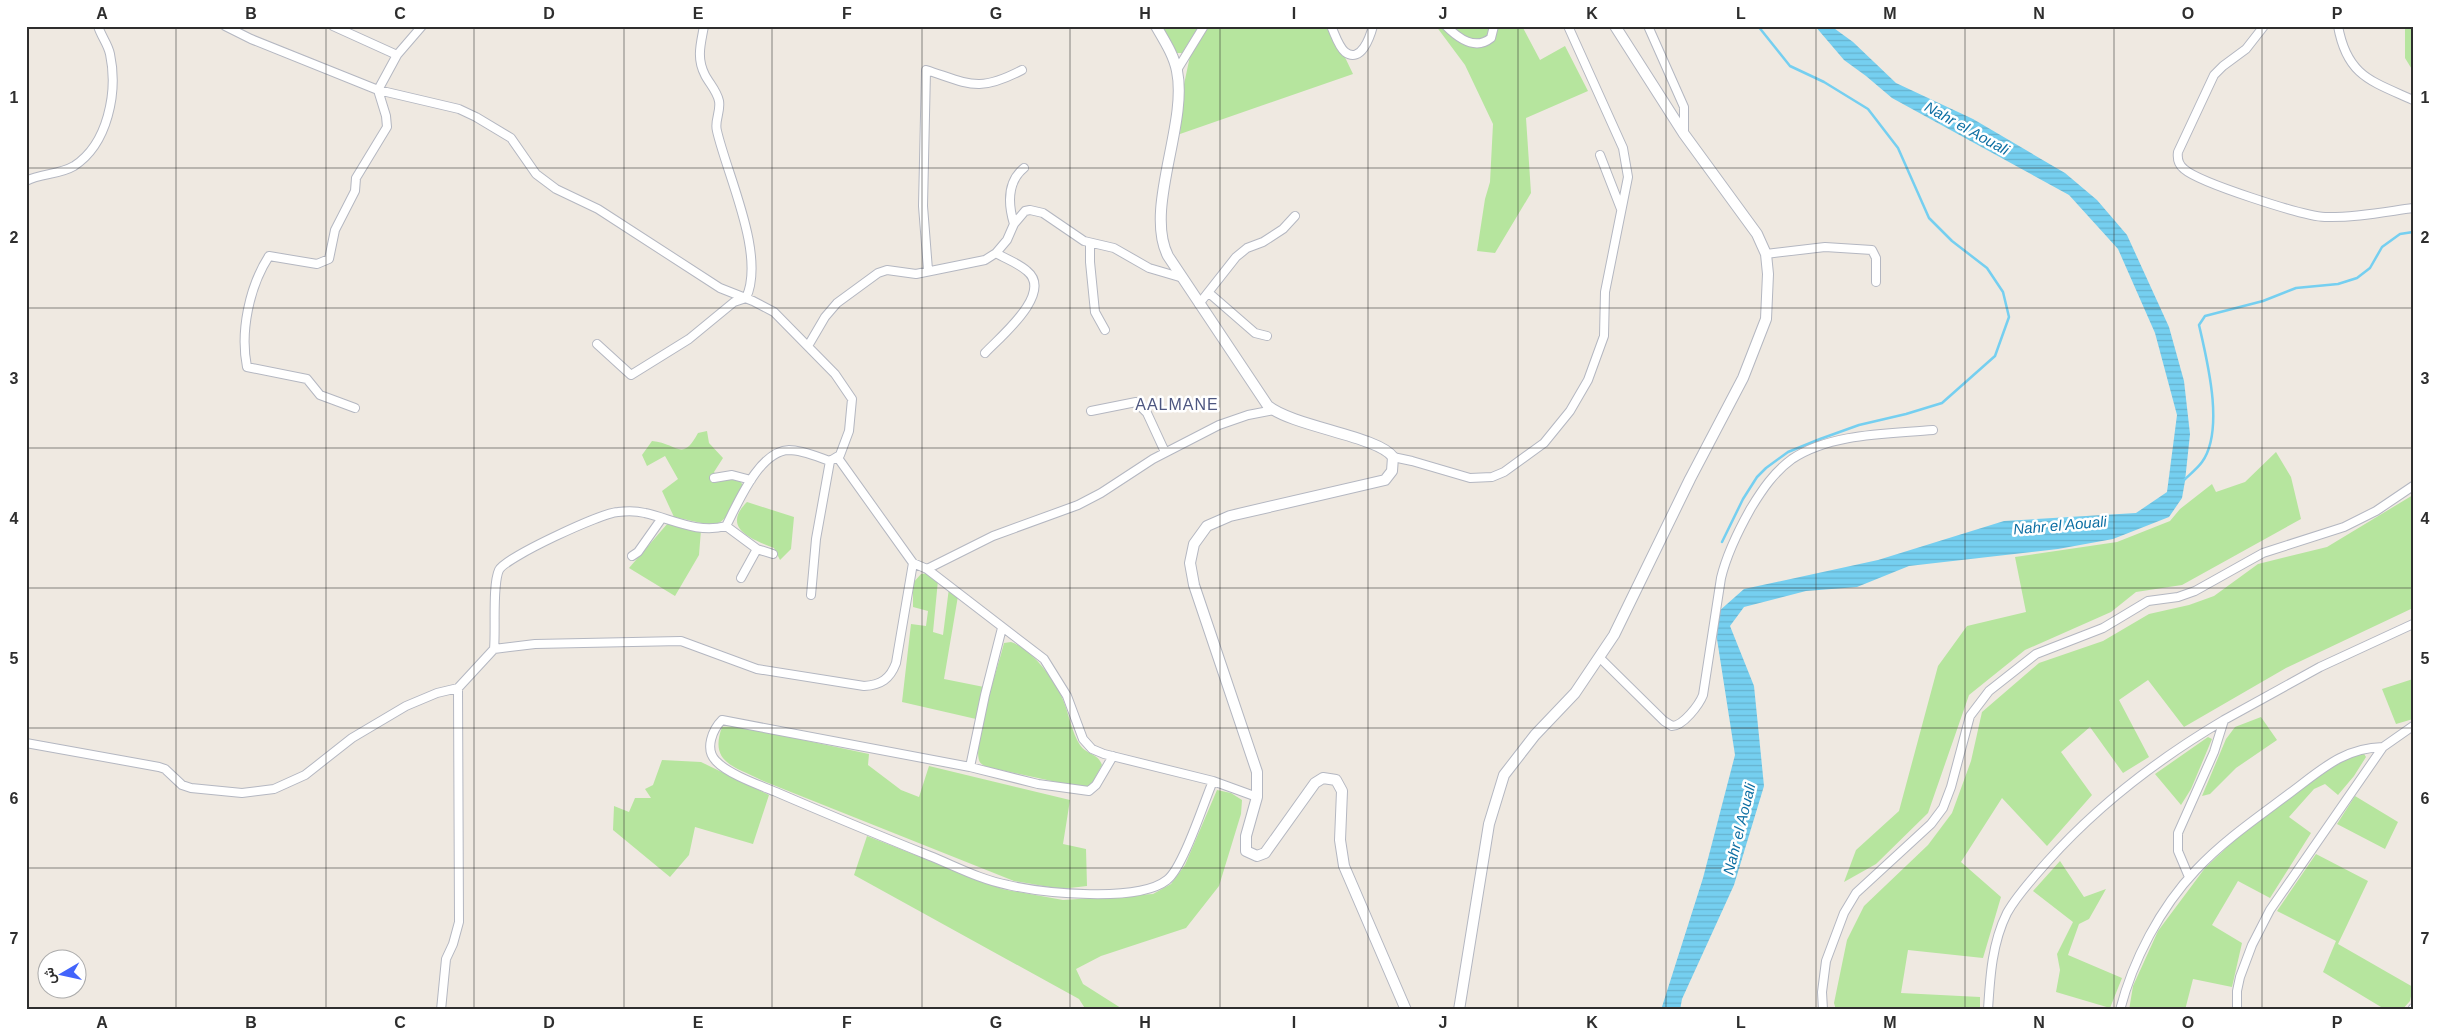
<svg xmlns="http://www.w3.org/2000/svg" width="2439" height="1036" viewBox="0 0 2439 1036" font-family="Helvetica,Vazirmatn,sans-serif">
	<defs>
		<pattern id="water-rules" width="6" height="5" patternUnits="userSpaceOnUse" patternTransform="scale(1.25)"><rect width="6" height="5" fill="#75cff0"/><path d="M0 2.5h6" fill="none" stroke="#66b2ce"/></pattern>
	</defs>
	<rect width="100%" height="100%" fill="#efe9e1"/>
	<path fill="#b6e59e" d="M1162 26H1199L1182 53H1177Z
		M1209 26H1330L1353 74 1180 134 1183 89 1190 56Z
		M1436 26H1522L1540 60 1565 46 1588 91 1526 118 1531 193 1495 253 1477 251 1485 199 1490 182 1493 124 1465 65Z
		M2405 26H2413V71L2405 58Z
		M707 431 709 443 723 458 714 472 719 479 728 477 740 480 743 486C719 532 725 528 674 517L662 491 678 479 665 456 647 466 642 455 652 441C677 443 682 463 698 433Z
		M2276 452 2291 477 2301 519 2182 585 2136 592 2111 612 2025 650 1969 695 1928 813 1876 864 1844 882 1856 850 1899 811 1938 666 1967 626 2026 612 2015 557 2117 542 2170 521 2180 509 2212 484 2216 492 2245 482Z
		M2413 495V608L2286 668 2184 727 2148 680 2119 700 2149 757 2123 773 2090 727 2061 752 2092 795 2047 846 2002 798 1961 862 2001 897 1983 958 1908 950 1901 993 1980 997V1010H1836L1834 1003 1847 940 1864 906 1928 845 1952 813 1971 761 1982 712 2039 663 2103 641 2149 614 2189 605 2214 596 2258 564 2327 547Z
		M747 502 794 517 791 549 780 560 774 548C751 539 721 528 747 502Z
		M668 523 701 530 699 555 675 596 629 568Z
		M930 573 938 580 933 632 943 635 949 588 958 596 944 679 984 687 976 719 902 702 911 624 926 626 928 611 913 607V583L921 574Z
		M1011 642C1032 649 1056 681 1064 702 1069 715 1072 733 1080 745 1087 755 1098 753 1102 765L1090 787 1084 788 987 767C983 765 980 764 979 760 973 739 998 668 1004 643Z
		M2413 679V719L2396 724 2382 689Z
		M2261 717 2277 740 2236 768 2210 794 2202 796 2226 739 2235 727Z
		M738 726 869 754 868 765 901 790 919 797 929 766 1070 800 1063 844 1086 849 1087 886 1061 889 1014 881 761 780C734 766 709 763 722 727Z
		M2208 737 2212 739 2191 789 2181 805 2155 774Z
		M2363 752 2366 757 2354 776 2338 795 2325 784 2314 789 2289 817 2311 833 2270 898 2238 881 2212 925 2242 943 2232 987 2193 979 2185 1010H2129L2133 986 2158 931 2205 868 2237 838 2307 784 2346 757Z
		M662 760 701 762 769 795 753 844 695 827 689 855 670 877 613 830 614 806 629 812 635 798H651L645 789 653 785Z
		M1217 790 1231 793 1242 800 1241 814 1219 886 1186 928 1101 956 1076 969 1083 984 1124 1010H1086L1079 999 854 875 867 836 1002 889 1063 900 1153 894 1171 884 1185 865Z
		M2355 796 2398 822 2385 849 2337 824Z
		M2316 854 2368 881 2338 944 2413 987 2410 1001 2402 1010H2386L2323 972 2336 941 2277 911Z
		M2060 861 2084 897 2106 889 2089 919 2079 924 2068 955 2122 978 2110 1008 2056 992 2060 970 2057 954 2073 922 2033 891Z"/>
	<path fill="url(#water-rules)" d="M1815 26H1831L1853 42 1896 83 1973 119 2065 173 2097 200 2127 235 2169 327 2184 381 2190 434 2185 481 2182 498 2169 517 2113 539 2058 549 1909 566 1857 587 1806 591 1744 607 1730 626 1754 686 1764 786 1734 885 1682 999 1680 1010H1661L1703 878 1735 755 1717 639 1718 612 1744 589 1878 560 2004 521 2136 513 2167 492 2177 415 2155 333 2118 249 2069 195 1892 98 1866 76 1844 60Z"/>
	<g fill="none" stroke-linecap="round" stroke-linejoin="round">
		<path stroke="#75cff0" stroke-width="2.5" d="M2183 481C2189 475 2197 469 2202 462 2225 430 2207 360 2199 325L2205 316 2263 301 2296 288 2338 284 2357 278 2370 268 2382 247 2400 234 2413 232
			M1722 542 1743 499 1757 477 1766 468 1788 452 1820 439 1859 425 1906 414 1942 403 1995 356 2009 317 2003 292 1987 268 1952 241 1929 218 1898 148 1868 109 1824 82 1790 66 1758 26"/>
		<defs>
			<path id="street" d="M333 26 397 55
				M1331 26C1335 34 1338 46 1345 52 1361 64 1370 37 1373 26
				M1446 26C1458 38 1475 51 1491 38L1494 26
				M1648 26 1684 107V134
				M2264 26 2246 49 2223 66 2214 75 2178 152C2177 159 2179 165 2184 169 2200 183 2303 216 2325 217 2354 218 2384 212 2413 208
				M2338 26C2347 76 2371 81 2413 100
				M1177 70 1204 26
				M1600 155 1621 209
				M26 181C41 173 59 175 74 166 108 144 118 92 110 54 108 44 101 36 98 26
				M1014 224C1008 204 1007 182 1024 168
				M1090 244V262L1095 312 1105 330
				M1766 254 1825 247 1872 250 1876 258V282
				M928 270 923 206 926 70C970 84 978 93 1022 70
				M1209 293 1255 333 1267 336
				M1199 304 1236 257 1247 248 1263 242 1283 229 1295 216
				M597 344 631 375 689 339 734 302 746 298C766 255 727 175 717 131 714 121 721 112 719 101 717 91 709 83 705 75 696 58 701 43 704 26
				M808 346 825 317 837 303 878 273 887 270 916 274 985 260 996 253 1007 240 1014 224 1025 211 1030 210 1043 213 1084 241 1114 248 1149 268 1183 278
				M985 353C1000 337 1054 293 1027 271 1018 263 1006 259 996 253
				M355 408 320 395 307 379 247 367C240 332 249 287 269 256L317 264 329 259 335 230 355 191 356 178 387 127 386 116 378 90 397 55 422 26
				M1091 411 1136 402 1147 413 1165 452
				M1393 457 1412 461 1470 478 1492 477 1504 472 1544 443 1570 411 1588 380 1604 336 1605 292 1628 177 1623 148 1568 26
				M838 458 913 563 927 569 1044 659 1067 696 1083 739 1092 749 1104 754 1213 781 1257 797
				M714 478 732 475 751 480
				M726 526 757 549 773 554
				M632 556 638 552 662 518
				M927 569 993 536 1078 505 1101 493 1153 459 1219 425 1248 415 1274 410
				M741 578 757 549
				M811 595 816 539 830 461
				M1002 628 985 695 970 767 1038 784 1089 791 1096 785 1113 756
				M494 649 535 644 681 641 757 669 864 686C881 685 890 679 896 663L913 563
				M1600 658 1664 721 1672 726C1683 726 1699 705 1703 695L1721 578C1727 553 1738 531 1751 508 1762 490 1774 472 1792 459 1831 433 1888 434 1933 430
				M2224 720 2320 667 2413 624
				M26 743 159 767 165 769 182 785 191 788 242 793 274 789 305 775 352 738 406 706 437 693 458 688 494 649C496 630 492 585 499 570 506 557 601 513 618 512 626 511 637 511 645 513 672 519 698 534 726 526 738 503 759 451 789 450 802 450 818 457 830 461L840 455 849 431 852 399 835 374 774 312 753 301 720 288 598 209 556 189 536 174 511 138 476 117 459 109 378 90 251 39 225 26
				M970 767 722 720C713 729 704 749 716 761 728 774 759 785 776 792 827 814 878 835 930 856 955 866 981 880 1008 885 1043 893 1138 903 1167 880 1183 868 1204 802 1213 781
				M441 1010 446 959 453 944 459 922 458 688
				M1823 1010 1822 992 1826 961 1844 913 1856 893 1931 824 1943 808 1951 787 1970 716 1989 691 2036 654 2103 628 2148 601 2178 597 2195 591 2263 553 2344 527 2376 511 2413 486
				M1988 1010C1990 977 1992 943 2007 913 2017 895 2033 878 2047 862 2098 805 2158 759 2224 720L2214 752 2178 833V851L2189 877
				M2120 1010C2133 960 2160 908 2196 870 2223 841 2258 817 2290 793 2321 770 2343 748 2383 747
				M2237 1010V991L2240 977 2252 945 2270 910 2383 747 2413 726
				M2412 1010 2413 1008"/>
			<path id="secondary" d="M1156 26C1164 40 1174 55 1177 71 1188 124 1144 209 1168 256L1268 406C1294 427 1378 436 1393 457L1392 471 1385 480 1230 516 1207 526 1194 544 1190 563 1194 585 1257 772V797L1246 836V851L1257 856 1265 853 1315 783 1323 778 1336 780 1342 791 1340 840 1344 866 1406 1010
				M1459 1010 1489 824 1504 775 1535 735 1575 693 1614 635 1690 479 1743 378 1766 319 1768 274 1766 254 1757 234 1684 134 1615 26"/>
		</defs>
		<use href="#street" stroke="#b4b7c1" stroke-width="10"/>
		<use href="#secondary" stroke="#b4b7c1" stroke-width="12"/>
		<use href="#street" stroke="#fff" stroke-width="8"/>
		<use href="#secondary" stroke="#fff" stroke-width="10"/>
	</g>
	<path fill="none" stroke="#2e2e2e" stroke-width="1" stroke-opacity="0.55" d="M176 26V1010M326 26V1010M474 26V1010M624 26V1010M772 26V1010M922 26V1010M1070 26V1010M1220 26V1010M1368 26V1010M1518 26V1010M1666 26V1010M1816 26V1010M1965 26V1010M2114 26V1010M2262 26V1010M26 168H2413M26 308H2413M26 448H2413M26 588H2413M26 728H2413M26 868H2413"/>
	<g text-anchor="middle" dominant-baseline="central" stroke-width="5" stroke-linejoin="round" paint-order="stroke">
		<g font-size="15" font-style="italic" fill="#0d6fa3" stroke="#fff">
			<text transform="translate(1967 128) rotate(29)">Nahr el Aouali</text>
			<text transform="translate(2060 525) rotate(-5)">Nahr el Aouali</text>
			<text transform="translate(1739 829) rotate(-76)">Nahr el Aouali</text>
		</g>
		<g font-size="16" letter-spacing="1" fill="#4d5680" stroke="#fff">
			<text x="1177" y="404">AALMANE</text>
		</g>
	</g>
	<rect width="2439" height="1036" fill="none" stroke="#ffffff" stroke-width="55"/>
	<g transform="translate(62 974) rotate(261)"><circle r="24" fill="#ffffff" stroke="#ababab"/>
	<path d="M0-4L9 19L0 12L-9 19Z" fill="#4264fb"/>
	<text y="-8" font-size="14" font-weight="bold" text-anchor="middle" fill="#2e2e2e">ش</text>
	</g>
	<rect x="28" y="28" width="2384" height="980" fill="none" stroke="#2e2e2e" stroke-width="2"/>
	<g font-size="16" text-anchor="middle" font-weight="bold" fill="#2e2e2e">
		<text x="102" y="19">A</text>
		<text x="251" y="19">B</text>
		<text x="400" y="19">C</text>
		<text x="549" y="19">D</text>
		<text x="698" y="19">E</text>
		<text x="847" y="19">F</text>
		<text x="996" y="19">G</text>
		<text x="1145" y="19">H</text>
		<text x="1294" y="19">I</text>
		<text x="1443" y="19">J</text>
		<text x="1592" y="19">K</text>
		<text x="1741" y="19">L</text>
		<text x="1890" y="19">M</text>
		<text x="2039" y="19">N</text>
		<text x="2188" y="19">O</text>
		<text x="2337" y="19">P</text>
		<text x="14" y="103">1</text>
		<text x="2425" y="103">1</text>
		<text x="14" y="243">2</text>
		<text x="2425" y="243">2</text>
		<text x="14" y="384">3</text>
		<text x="2425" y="384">3</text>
		<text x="14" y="524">4</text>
		<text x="2425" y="524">4</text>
		<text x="14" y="664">5</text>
		<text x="2425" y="664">5</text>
		<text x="14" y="804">6</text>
		<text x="2425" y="804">6</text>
		<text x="14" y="944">7</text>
		<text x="2425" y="944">7</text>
		<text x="102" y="1028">A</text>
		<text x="251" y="1028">B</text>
		<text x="400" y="1028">C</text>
		<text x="549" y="1028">D</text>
		<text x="698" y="1028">E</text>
		<text x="847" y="1028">F</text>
		<text x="996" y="1028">G</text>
		<text x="1145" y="1028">H</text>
		<text x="1294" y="1028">I</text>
		<text x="1443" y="1028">J</text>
		<text x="1592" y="1028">K</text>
		<text x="1741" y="1028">L</text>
		<text x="1890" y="1028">M</text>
		<text x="2039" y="1028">N</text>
		<text x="2188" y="1028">O</text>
		<text x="2337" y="1028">P</text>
	</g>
</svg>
